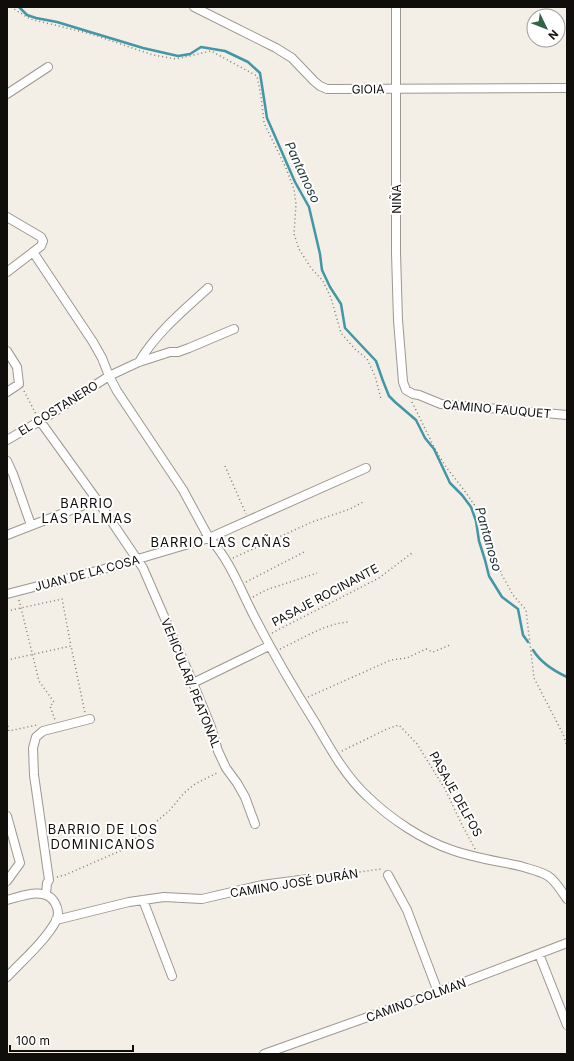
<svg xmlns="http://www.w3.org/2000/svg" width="574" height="1061" viewBox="0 0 574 1061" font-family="Inter,sans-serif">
	<rect width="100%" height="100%" fill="#f3eee6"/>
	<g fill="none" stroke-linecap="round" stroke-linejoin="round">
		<path stroke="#4296a7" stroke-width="2.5" d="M19 7 27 15 36 18 57 22 143 48 178 56 190 54 201 47 225 51 248 62 260 73 267 118 295 182 309 207 320 254 322 270 330 287 341 304 345 328 376 361 383 381 389 396 395 402 416 420 425 438 434 449 450 483 462 495 471 507 476 521 479 541 485 560 489 576 502 597 518 609 523 635 528 642
			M533 650C541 663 554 671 567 677"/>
		<defs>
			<path id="minor" d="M194 7 276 48 292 58 314 81 320 86 327 89 567 88
				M396 7V253L398 320 403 382 406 390 413 394 419 395 441 404 567 415
				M7 94 48 67
				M7 217 41 237 43 241 41 246 7 272
				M33 252 93 342 102 358 109 376 117 391 183 490 209 538C229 558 241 591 254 616 273 653 294 689 316 724 331 750 346 777 368 797 391 819 422 840 452 850 474 858 497 861 520 866 529 869 540 871 548 876 556 881 562 892 567 899
				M7 351 17 367 19 384 7 392
				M139 362C156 333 183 311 208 288
				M40 421 97 500 143 568 193 683 211 727 218 751 226 768 237 783 245 797 255 824
				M7 440 40 421 109 376 139 362 170 352H178L189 348 234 329
				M7 461 13 474 31 525
				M7 535 97 500
				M7 594 104 569 209 538 366 468
				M193 683 269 646
				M7 816 20 863 7 881
				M388 875 407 910 438 992
				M46 894 47 883 49 880 34 775 33 748 36 737 43 731 90 719
				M7 900C22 896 46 886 55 903 58 908 59 915 56 921 45 941 23 960 7 977
				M143 900 172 976
				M56 920 129 902 164 897 202 899 262 885 308 879
				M539 954 567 1025
				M264 1054 438 992 567 943"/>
		</defs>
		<use href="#minor" stroke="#9c9891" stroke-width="10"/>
		<path stroke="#807d77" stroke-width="1.5" stroke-dasharray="1 3" stroke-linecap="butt" d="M11 7 30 19 91 34 153 55 176 59 211 51 257 76 261 96 264 123 286 168 294 189 296 204 294 234 299 249 311 268 323 281 331 298 341 333 355 349 367 359 375 376 381 399
			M24 391 36 414
			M412 402 435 449 446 467 464 490 482 516 502 575 513 595 526 610 534 678 563 734 567 746
			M225 466 246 514
			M233 558 312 522 350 509 365 501
			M246 582 306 551
			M253 597 266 590 317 573
			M19 600 39 681 54 702 50 706 55 720
			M7 611 62 599 71 646
			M272 633 379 578 412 553
			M280 649C302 639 324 624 348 622
			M7 660 71 646 85 713
			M308 697 391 660 407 658 426 649 433 652 450 645
			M7 722 9 731 37 725
			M342 751 387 729 399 725 417 744 445 789 462 825 475 849
			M57 877 65 875 120 851 133 841 169 811 184 793 195 784 219 772
			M316 878 381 869 383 870"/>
		<use href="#minor" stroke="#fff" stroke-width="8"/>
	</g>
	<g text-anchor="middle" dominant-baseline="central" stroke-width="4" stroke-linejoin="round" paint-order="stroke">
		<g font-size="12" fill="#0f0e0b" stroke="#fff">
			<text transform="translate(368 89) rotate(-1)">GIOIA</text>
			<text transform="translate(396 199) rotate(-90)">NIÑA</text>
			<text transform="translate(58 408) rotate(-32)">EL COSTANERO</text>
			<text transform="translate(497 409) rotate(5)">CAMINO FAUQUET</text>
			<text transform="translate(87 573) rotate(-15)">JUAN DE LA COSA</text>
			<text transform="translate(325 595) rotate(-28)">PASAJE ROCINANTE</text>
			<text transform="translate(191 683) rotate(68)">VEHICULAR/ PEATONAL</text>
			<text transform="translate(456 794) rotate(61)">PASAJE DELFOS</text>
			<text transform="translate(294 883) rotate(-9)">CAMINO JOSÉ DURÁN</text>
			<text transform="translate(416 1000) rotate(-20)">CAMINO COLMAN</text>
		</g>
		<g font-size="13" font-style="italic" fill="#1b3135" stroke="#fff">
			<text transform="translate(303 172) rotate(65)">Pantanoso</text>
			<text transform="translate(489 539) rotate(74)">Pantanoso</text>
		</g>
		<g font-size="13" letter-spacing="1" fill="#0f0e0b" stroke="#fff">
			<text x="87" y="503">BARRIO<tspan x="87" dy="15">LAS PALMAS</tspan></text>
			<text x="221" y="542">BARRIO LAS CAÑAS</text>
			<text x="103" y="829">BARRIO DE LOS<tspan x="103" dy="15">DOMINICANOS</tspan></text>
		</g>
	</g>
	<rect width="574" height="1061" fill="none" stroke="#0f0e0b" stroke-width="16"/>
	<g transform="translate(546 28) rotate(133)"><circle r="19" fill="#ffffff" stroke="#9f9f9d"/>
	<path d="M0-3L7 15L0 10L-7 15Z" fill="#31654a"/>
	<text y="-6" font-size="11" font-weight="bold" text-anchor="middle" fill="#0f0e0b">N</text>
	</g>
	<path d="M10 1045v6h123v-6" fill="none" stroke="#0f0e0b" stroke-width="2"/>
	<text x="16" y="1045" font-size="12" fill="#0f0e0b" stroke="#ffffff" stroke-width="3" paint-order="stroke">100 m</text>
</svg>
